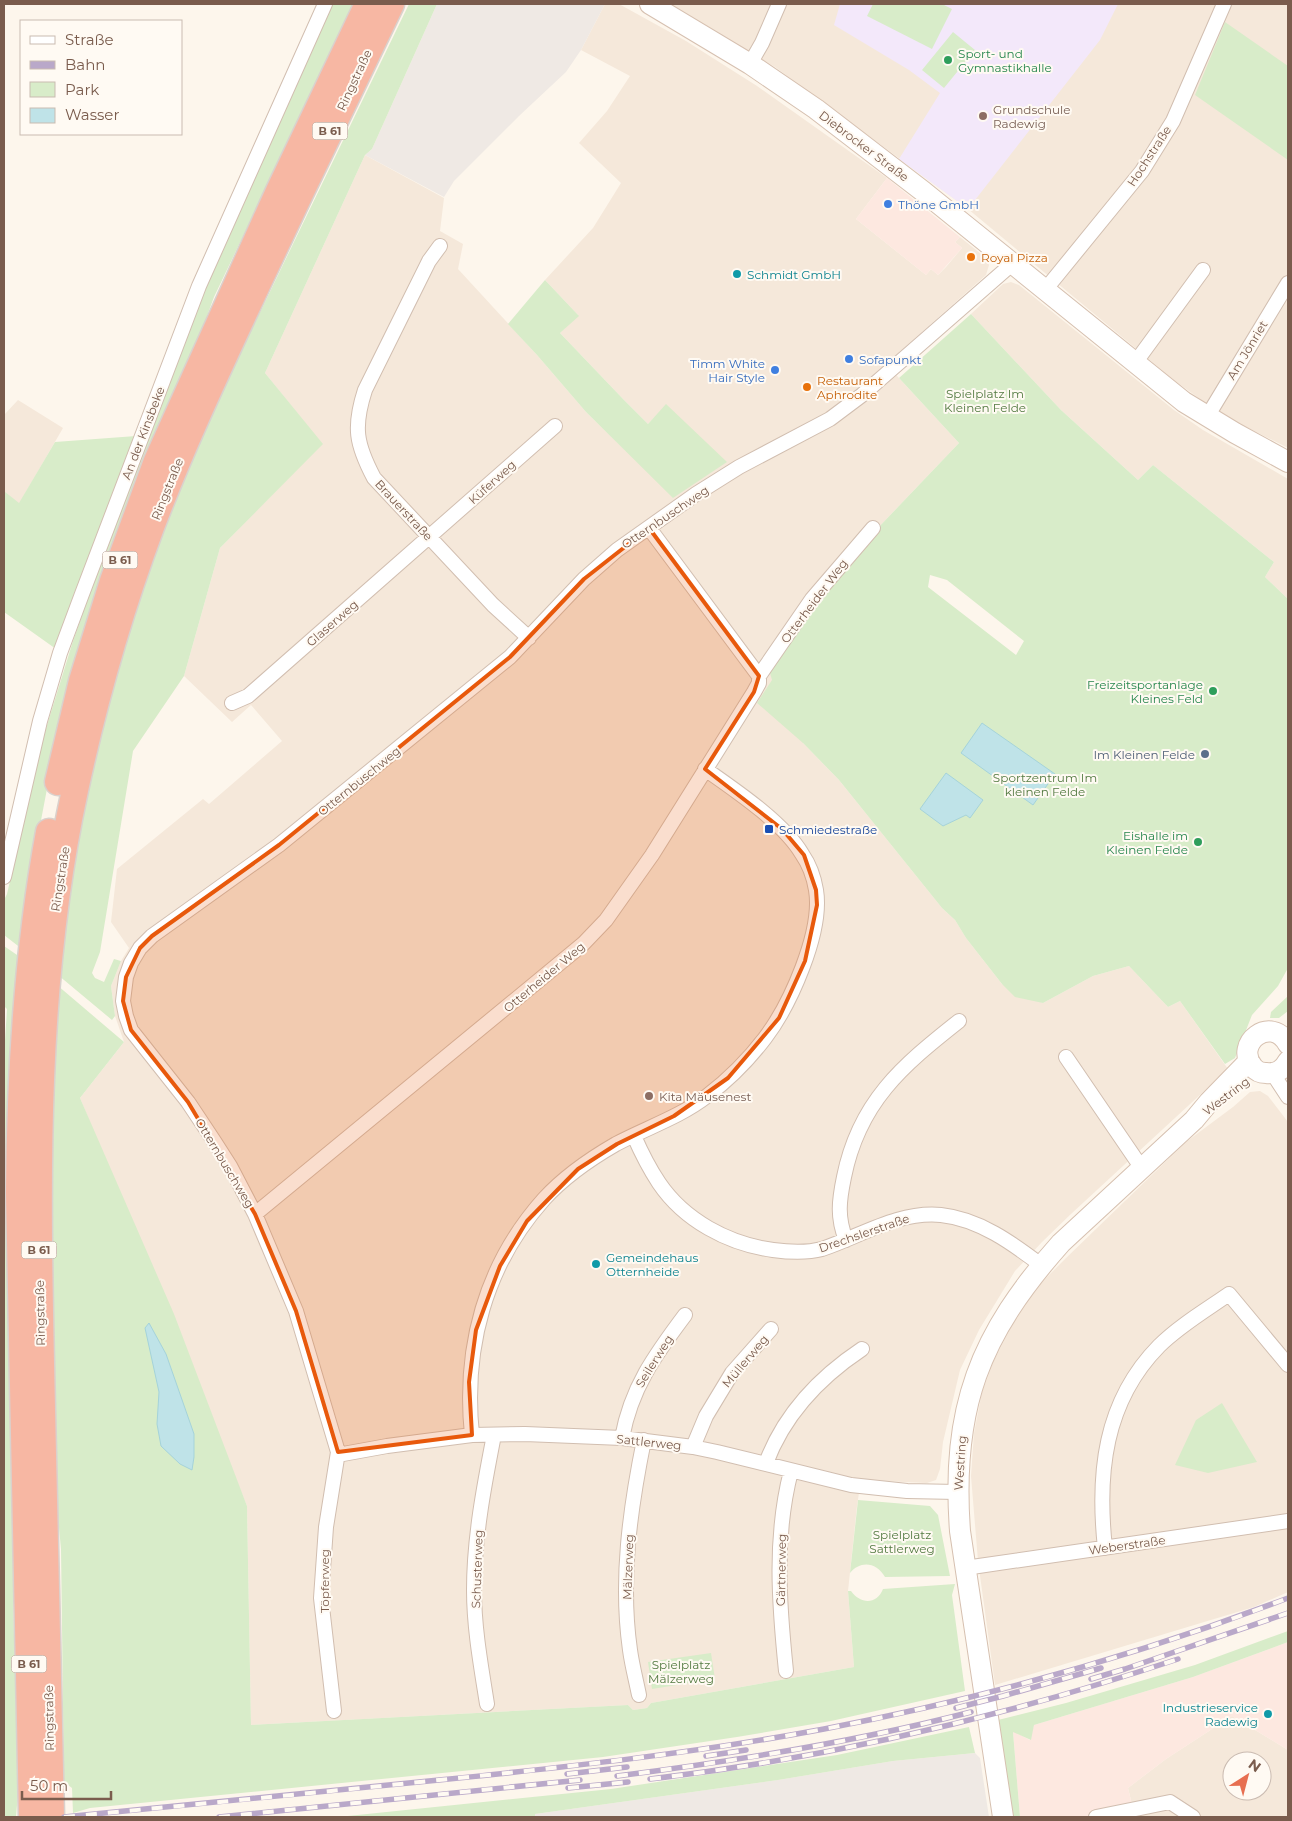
<svg xmlns="http://www.w3.org/2000/svg" width="1292" height="1821" viewBox="0 0 1292 1821" font-family="Montserrat,sans-serif">
	<rect width="100%" height="100%" fill="#fdf6ec"/>
	<path fill="#f5e8da" fill-rule="evenodd" d="M605 4H619L686 41 757 86 887 178 856 219 926 275 931 269 938 275 946 267 962 248 955 242 960 237 986 258 989 265 986 275 886 364 959 443 876 530 803 743 839 780 942 908 955 920 966 938 1002 984 1043 1003 1093 976 1129 966 1168 1007 1180 1001 1228 1069 1071 1214 1042 1242 1015 1271 979 1330 960 1370 943 1442 940 1469 936 1480 927 1483 861 1480 857 1506 848 1591 854 1667 651 1703 647 1708 633 1710 628 1705 251 1725 247 1506 80 1098 124 1042 115 1016 111 986 121 961 129 948 111 922 117 869 203 799 209 804 282 741 251 705 232 722 184 676 220 548 322 444 265 373 365 155 444 198 440 231 463 244 458 269 537 355 586 412 626 451 666 405 648 424 624 400 560 333 578 315 545 280 593 228 621 183 579 143 607 111 630 76 581 50Z
		M668 4H1288V448L1221 414 1175 381 968 209 775 67Z
		M1011 282 1019 285 1174 410 1203 430 1288 479V599L1265 577 1274 562 1153 465 1138 480 1061 410 971 314 1003 284Z
		M18 400 63 428 19 504 4 491V415Z
		M1260 1091 1268 1096 1288 1122V1592L1254 1607 995 1685 978 1561 971 1476 974 1433 982 1392 994 1360 1017 1316 1036 1288 1066 1258 1186 1142 1233 1107 1250 1092Z
		M1232 1716 1288 1750V1817H1135L1128 1788 1166 1759ZM1232 1761H1262V1791H1232Z"/>
	<path fill="#fde8e0" d="M887 178 960 237 955 242 962 248 938 275 931 269 926 275 856 219Z
		M1288 1642V1750L1232 1716 1166 1759 1128 1788 1135 1817H1020L1013 1731 1030 1740 1034 1725 1193 1677Z"/>
	<path fill="#efe9e4" d="M437 4H605L581 50 566 72 519 116 454 181 444 197 365 155 372 149Z
		M975 1753 980 1758 989 1817H535V1814L778 1780 893 1761Z"/>
	<path fill="#f3e8fa" d="M840 4H1118L1100 40 968 209 899 159 940 93 909 70 834 25Z"/>
	<path fill="#d8ecc9" fill-rule="evenodd" d="M332 4H354L214 297 191 360 50 773 31 873 22 949 4 935V900L7 894 44 735 73 641 106 547 205 284Z
		M409 4H437L372 149 365 155 265 373 323 444 220 548 184 676 133 751 100 952 92 973 95 978 104 982 114 959 121 961 111 986 115 1016 112 1020 58 975 79 830 111 681 143 579 205 426Z
		M873 4H942L952 9 932 49 867 16Z
		M1225 22 1288 66V160L1195 95Z
		M953 32 975 50 944 88 922 70Z
		M545 280 579 316 560 333 624 400 648 424 666 404 727 462 673 498 586 412 537 355 508 324Z
		M971 314 1061 410 1138 480 1153 465 1274 562 1265 577 1288 599V968L1278 986 1252 1015 1235 1058 1225 1064 1180 1001 1168 1007 1129 966 1093 976 1043 1003 1015 997 1002 984 966 938 955 920 942 908 839 780 803 743 757 703 772 680 770 673 822 596 876 530 959 443 899 378ZM930 575 947 580 1024 641 1016 655 928 587Z
		M136 436 56 649 4 612V491L19 503 55 442Z
		M4 946 20 957 13 1507V1597L18 1793 16 1817H4V1056L7 1009 4 1006Z
		M57 985 124 1042 80 1098 174 1314 247 1506 251 1725 628 1705 633 1710 647 1708 651 1703 854 1667 848 1591H851C860 1604 877 1605 883 1589L955 1584 952 1595 965 1691 831 1721 737 1737 603 1757 90 1808 73 1813 72 1788 64 1782 61 1549 50 1433 46 1236Z
		M1288 996V1011L1279 1018H1270L1271 1012Z
		M1222 1403 1257 1462 1208 1473 1175 1465 1196 1420Z
		M858 1500 930 1506 938 1515 950 1576 885 1577C877 1562 860 1560 850 1573Z
		M1288 1631V1642L1193 1677 1034 1725 1031 1740 1013 1732 1020 1817H1011L998 1720 1066 1703 1195 1665Z
		M711 1653 715 1679 652 1689 648 1662Z
		M969 1727 975 1753 893 1761 778 1780 535 1814V1817H338L611 1789 837 1755Z"/>
	<path fill="#bfe3e8" stroke="#a5d3da" d="M982 723 1055 774 1033 805 961 753Z
		M946 773 983 800 970 818 966 815 943 826 920 809Z
		M149 1323 166 1354 194 1434V1457L192 1470 180 1464 161 1446 157 1424 159 1392 145 1328Z"/>
	<g fill="none" stroke-linecap="round" stroke-linejoin="round">
		<defs>
			<path id="street" d="M750 64 762 43 779 4
				M440 246 429 261 365 390C353 427 356 444 374 478L493 605 529 638
				M1045 290 1142 171 1173 121 1224 4
				M1135 363 1203 270
				M1207 417 1288 283
				M649 528 759 676
				M232 703 248 696 555 426
				M4 877 40 721 60 653 82 594 199 286 325 4
				M1066 1057 1141 1167
				M1273 1074 1288 1097
				M634 1136C641 1152 649 1168 659 1183 684 1220 728 1244 773 1250 788 1252 807 1253 822 1249 861 1236 898 1211 941 1215 979 1219 1012 1243 1041 1265
				M255 1214 583 944 606 920 652 855 754 692 759 683V676L812 599 873 528
				M846 1240C837 1217 839 1201 844 1177 859 1102 902 1066 959 1021
				M472 1435C463 1348 485 1265 544 1199 564 1177 590 1159 616 1144 646 1128 680 1117 707 1096 728 1080 749 1059 765 1038 790 1005 823 932 816 890 814 878 809 864 802 854 784 823 735 790 705 769
				M622 1438C631 1388 655 1355 685 1315
				M693 1447 706 1416 732 1373 771 1329
				M338 1452 343 1454 387 1446 472 1435 525 1434 622 1438 693 1447 717 1452 851 1485 907 1491 957 1492
				M766 1463C784 1415 820 1377 862 1349
				M1105 1548C1097 1474 1104 1402 1159 1346 1179 1326 1206 1310 1229 1294L1288 1365
				M965 1568 1288 1521
				M786 1671C779 1603 774 1537 791 1471
				M639 1695C636 1680 632 1665 630 1650 620 1580 630 1509 644 1440
				M487 1704C481 1666 474 1628 474 1590 474 1538 484 1486 494 1435
				M334 1711 321 1598 326 1527 338 1452 296 1311 255 1214 230 1166 214 1141 188 1102 131 1030 126 1016 123 1001 126 977 131 963 140 948 152 936 279 845 510 657 584 579 617 550 696 494 739 467 830 419 862 395 1012 264
				M1096 1817 1170 1802 1193 1817"/>
			<path id="secondary" d="M650 4 750 64 816 109 924 192 1184 402 1235 433 1288 462
				M1288 1044C1271 1014 1233 1044 1253 1067 1256 1071 1261 1073 1266 1073 1277 1074 1283 1070 1288 1061
				M1003 1817 960 1531C951 1408 979 1335 1061 1243L1194 1120 1209 1102 1249 1061"/>
			<path id="highway" d="M58 782 82 681 113 581 157 461 279 191 368 4
				M32 1817 19 1192C20 1071 27 951 49 832
				M51 1817C48 1666 44 1515 41 1364 37 1172 34 979 75 790 94 701 119 613 151 527 182 445 220 365 257 285 301 191 346 97 391 4"/>
		</defs>
		<use href="#street" stroke="#d1beb0" stroke-width="16"/>
		<use href="#secondary" stroke="#d6c0b0" stroke-width="22"/>
		<use href="#highway" stroke="#dad1cd" stroke-width="29"/>
		<use href="#street" stroke="#fff" stroke-width="14"/>
		<use href="#secondary" stroke="#fff" stroke-width="20"/>
		<use href="#highway" stroke="#f7b7a3" stroke-width="26"/>
		<defs>
			<path id="rail" d="M1091 1679 1125 1669 1288 1613
				M956 1708 1003 1696 1101 1668
				M706 1756 746 1750
				M567 1774 627 1767
				M617 1776C736 1761 855 1742 971 1712
				M650 1779C829 1758 1007 1716 1178 1659
				M568 1788 628 1782
				M64 1817C189 1805 314 1793 439 1780 568 1767 696 1753 824 1729 981 1699 1139 1655 1288 1598
				M219 1817 580 1780"/>
		</defs>
		<use href="#rail" stroke="#b9a8c9" stroke-width="5.5"/>
		<use href="#rail" stroke="#fffaf3" stroke-width="4" stroke-dasharray="11" stroke-linecap="butt"/>
	</g>
	<path fill="#e8590c" fill-opacity="0.2" stroke="#e8590c" stroke-width="4" stroke-linejoin="round" d="M649 528 759 676 754 692 705 769 782 829 804 855 816 890 817 905 805 961 779 1018 728 1078 674 1116 617 1144 578 1169 527 1221 500 1266 476 1330 469 1382 472 1435 338 1452 296 1311 255 1214 188 1102 131 1030 123 1001 126 977 140 948 152 936 279 845 510 657 584 579Z"/>
	<g fill="#2e9e5b" stroke="#fffaf3" stroke-width="2">
		<circle cx="948" cy="60" r="5"/>
		<circle cx="1213" cy="691" r="5"/>
		<circle cx="1198" cy="842" r="5"/>
	</g>
	<g fill="#8d6e63" stroke="#fffaf3" stroke-width="2">
		<circle cx="983" cy="116" r="5"/>
		<circle cx="649" cy="1096" r="5"/>
	</g>
	<g fill="#3f7fe0" stroke="#fffaf3" stroke-width="2">
		<circle cx="888" cy="204" r="5"/>
		<circle cx="849" cy="359" r="5"/>
		<circle cx="775" cy="370" r="5"/>
	</g>
	<g fill="#e8710a" stroke="#fffaf3" stroke-width="2">
		<circle cx="971" cy="257" r="5"/>
		<circle cx="807" cy="387" r="5"/>
	</g>
	<g fill="#0f9aa8" stroke="#fffaf3" stroke-width="2">
		<circle cx="737" cy="274" r="5"/>
		<circle cx="596" cy="1264" r="5"/>
		<circle cx="1268" cy="1714" r="5"/>
	</g>
	<circle fill="#5c6f8a" stroke="#fffaf3" stroke-width="2" cx="1205" cy="754" r="5"/>
	<rect fill="#1a4fb4" stroke="#fffaf3" stroke-width="2" x="764" y="824" width="10" height="10" rx="2.5"/>
	<g text-anchor="middle" dominant-baseline="central" stroke-width="4" stroke-linejoin="round" paint-order="stroke">
		<g fill="#fffaf3" stroke="#a28b7f" stroke-width="1">
			<rect x="312.5" y="122.5" width="35" height="17" rx="4"/>
			<rect x="102.5" y="551.5" width="35" height="17" rx="4"/>
			<rect x="21.5" y="1241.5" width="35" height="17" rx="4"/>
			<rect x="11.5" y="1655.5" width="35" height="17" rx="4"/>
		</g>
		<g font-size="11" font-weight="bold" fill="#7a5c4d">
			<text x="330" y="131">B 61</text>
			<text x="120" y="560">B 61</text>
			<text x="39" y="1250">B 61</text>
			<text x="29" y="1664">B 61</text>
		</g>
		<g font-size="12" fill="#27864d" stroke="#fffaf3" text-anchor="end">
			<text x="958" y="53" text-anchor="start">Sport- und<tspan x="958" dy="14">Gymnastikhalle</tspan></text>
			<text x="1203" y="684">Freizeitsportanlage<tspan x="1203" dy="14">Kleines Feld</tspan></text>
			<text x="1188" y="835">Eishalle im<tspan x="1188" dy="14">Kleinen Felde</tspan></text>
		</g>
		<g font-size="12" fill="#7a5c4d" stroke="#fffaf3">
			<text transform="translate(354 80) rotate(-65)">Ringstraße</text>
			<text transform="translate(864 146) rotate(37)">Diebrocker Straße</text>
			<text transform="translate(1149 156) rotate(-57)">Hochstraße</text>
			<text transform="translate(1247 350) rotate(-59)">Am Jönriet</text>
			<text transform="translate(143 433) rotate(-69)">An der Kinsbeke</text>
			<text transform="translate(492 482) rotate(-42)">Küferweg</text>
			<text transform="translate(167 489) rotate(-68)">Ringstraße</text>
			<text transform="translate(404 510) rotate(47)">Brauerstraße</text>
			<text transform="translate(665 517) rotate(-34)">Otternbuschweg</text>
			<text transform="translate(814 601) rotate(-53)">Otterheider Weg</text>
			<text transform="translate(332 623) rotate(-41)">Glaserweg</text>
			<text transform="translate(359 781) rotate(-39)">Otternbuschweg</text>
			<text transform="translate(60 879) rotate(-81)">Ringstraße</text>
			<text transform="translate(544 977) rotate(-40)">Otterheider Weg</text>
			<text transform="translate(1226 1096) rotate(-37)">Westring</text>
			<text transform="translate(225 1163) rotate(59)">Otternbuschweg</text>
			<text transform="translate(864 1233) rotate(-19)">Drechslerstraße</text>
			<text transform="translate(40 1313) rotate(-91)">Ringstraße</text>
			<text transform="translate(654 1361) rotate(-58)">Seilerweg</text>
			<text transform="translate(745 1361) rotate(-50)">Müllerweg</text>
			<text transform="translate(649 1442) rotate(6)">Sattlerweg</text>
			<text transform="translate(960 1463) rotate(-86)">Westring</text>
			<text transform="translate(1127 1545) rotate(-8)">Weberstraße</text>
			<text transform="translate(628 1567) rotate(-88)">Mälzerweg</text>
			<text transform="translate(477 1569) rotate(-88)">Schusterweg</text>
			<text transform="translate(781 1570) rotate(-89)">Gärtnerweg</text>
			<text transform="translate(324 1581) rotate(-90)">Töpferweg</text>
			<text transform="translate(49 1718) rotate(-91)">Ringstraße</text>
		</g>
		<g font-size="12" fill="#785e54" stroke="#fffaf3" text-anchor="start">
			<text x="993" y="109">Grundschule<tspan x="993" dy="14">Radewig</tspan></text>
			<text x="659" y="1096">Kita Mäusenest</text>
		</g>
		<g font-size="12" fill="#366cbe" stroke="#fffaf3" text-anchor="start">
			<text x="898" y="204">Thöne GmbH</text>
			<text x="859" y="359">Sofapunkt</text>
			<text x="765" y="363" text-anchor="end">Timm White<tspan x="765" dy="14">Hair Style</tspan></text>
		</g>
		<g font-size="12" fill="#c56008" stroke="#fffaf3" text-anchor="start">
			<text x="981" y="257">Royal Pizza</text>
			<text x="817" y="380">Restaurant<tspan x="817" dy="14">Aphrodite</tspan></text>
		</g>
		<g font-size="12" fill="#0d838f" stroke="#fffaf3" text-anchor="start">
			<text x="747" y="274">Schmidt GmbH</text>
			<text x="606" y="1257">Gemeindehaus<tspan x="606" dy="14">Otternheide</tspan></text>
			<text x="1258" y="1707" text-anchor="end">Industrieservice<tspan x="1258" dy="14">Radewig</tspan></text>
		</g>
		<g font-size="12" fill="#537a41" stroke="#fffaf3">
			<text x="985" y="393">Spielplatz Im<tspan x="985" dy="14">Kleinen Felde</tspan></text>
			<text x="1045" y="777">Sportzentrum Im<tspan x="1045" dy="14">kleinen Felde</tspan></text>
			<text x="902" y="1534">Spielplatz<tspan x="902" dy="14">Sattlerweg</tspan></text>
			<text x="681" y="1664">Spielplatz<tspan x="681" dy="14">Mälzerweg</tspan></text>
		</g>
		<g font-size="12" fill="#4e5e75" stroke="#fffaf3" text-anchor="end">
			<text x="1195" y="754">Im Kleinen Felde</text>
		</g>
		<g font-size="12" fill="#164399" stroke="#fffaf3" text-anchor="start">
			<text x="779" y="829">Schmiedestraße</text>
		</g>
	</g>
	<rect width="1292" height="1821" fill="none" stroke="#7a5c4d" stroke-width="10"/>
	<rect x="20" y="20" width="162" height="115" fill="#fffaf3" stroke="#cabbb1"/>
	<rect x="30" y="36" width="25" height="8" fill="#ffffff" stroke="#cabbb1"/>
	<text x="65" y="45" font-size="15" fill="#7a5c4d">Straße</text>
	<rect x="30" y="61" width="25" height="8" fill="#b9a8c9" stroke="#cabbb1"/>
	<text x="65" y="70" font-size="15" fill="#7a5c4d">Bahn</text>
	<rect x="30" y="82" width="25" height="15" fill="#d8ecc9" stroke="#cabbb1"/>
	<text x="65" y="95" font-size="15" fill="#7a5c4d">Park</text>
	<rect x="30" y="108" width="25" height="15" fill="#bfe3e8" stroke="#cabbb1"/>
	<text x="65" y="120" font-size="15" fill="#7a5c4d">Wasser</text>
	<g transform="translate(1247 1776) rotate(36)"><circle r="24" fill="#fffaf3" stroke="#cabbb1"/>
	<path d="M0-4L9 19L0 12L-9 19Z" fill="#e76f51"/>
	<text y="-8" font-size="14" font-weight="bold" text-anchor="middle" fill="#7a5c4d">N</text>
	</g>
	<path d="M22 1791v8h89v-8" fill="none" stroke="#7a5c4d" stroke-width="2.5"/>
	<text x="30" y="1791" font-size="15" fill="#7a5c4d" stroke="#fffaf3" stroke-width="4" paint-order="stroke">50 m</text>
</svg>
